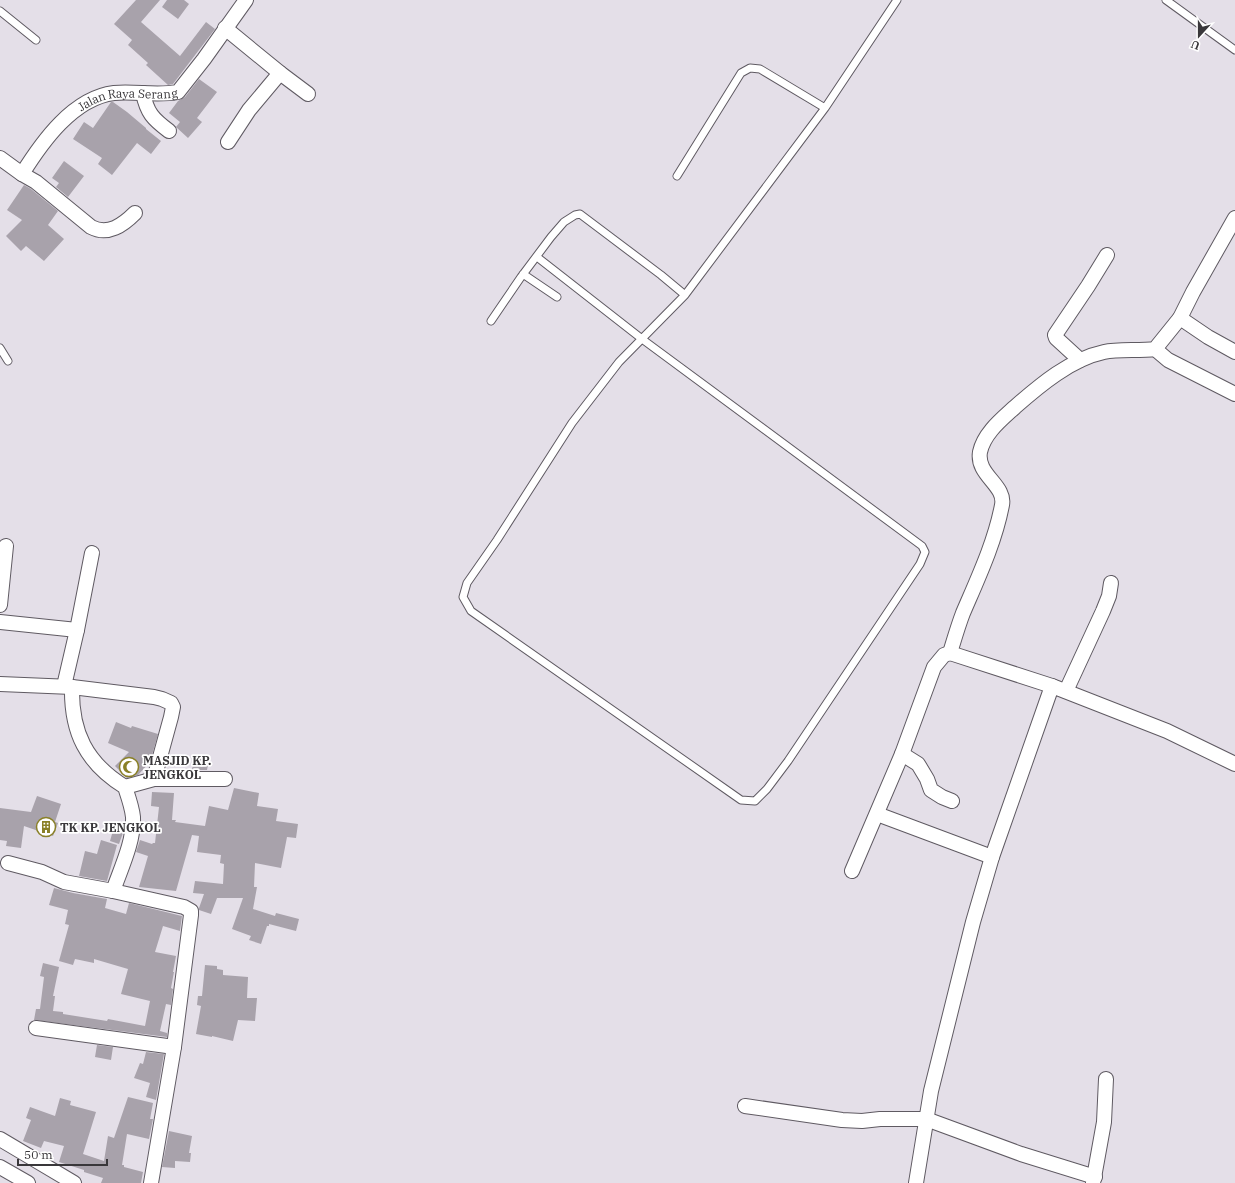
<svg xmlns="http://www.w3.org/2000/svg" width="1235" height="1183" viewBox="0 0 1235 1183" font-family="'IBM Plex Serif',serif">
	<rect width="100%" height="100%" fill="#e4dfe8"/>
	<path fill="#a8a2ab" d="M136 0H160L141 22 180 56 206 22 215 29 173 84 168 85 146 65 148 63 128 45 132 40 114 24Z
		M167 0H184L189 4 178 19 162 7Z
		M199 79 217 92 197 118 202 122 188 138 176 127 180 122 169 113 178 101 185 97Z
		M111 102H113L127 112 146 128V129L161 141 151 154 137 143 112 175 98 164 102 158 73 139 84 122 93 128Z
		M64 161 84 176 68 197 56 187 59 183 52 178Z
		M24 185 31 189 58 211 48 225 64 239 44 261 26 246 21 251 6 236 22 220 7 210Z
		M116 722 131 728 132 726 158 734 150 762 138 775 127 778 115 766 129 752 108 743Z
		M194 757 209 760 207 770H192Z
		M234 788 259 793 257 806 278 809 276 821 298 824 296 838 287 837 281 868 255 863 254 887H257L253 909 275 916 276 913 299 919 296 931 269 924V926H267L261 944 249 940 251 936 232 929 243 898H217L211 914 199 910V908L204 894 193 893 195 881 223 884 224 864 220 863 221 855 197 852 199 836 192 835 176 891 139 887 148 856 136 852 140 840 152 844 153 843H155L159 807 151 806 152 792 174 793 172 820H176L175 822 205 826 209 806 228 810Z
		M37 796 61 804 55 822 58 823 53 836 24 826 21 848 6 846 7 841 0 840V808L31 812Z
		M114 827 124 830 119 844 110 841Z
		M101 840 117 845 107 881 79 876 85 851 97 854Z
		M54 888 73 893 107 899 105 908 126 914 129 903 182 916 180 931 163 926 155 952 176 956 173 972H174L171 988 173 989 171 1005 166 1004 160 1031 167 1033V1037L34 1020 36 1009H40L44 977 40 976 43 963 59 967 53 996H55L53 1011 63 1012V1014L107 1021 108 1019 145 1026 150 1001 121 994 128 969 94 959V963L75 959 73 965 59 961 69 925 65 924 68 910 49 905Z
		M205 965 217 966V969L223 970V975L248 977 247 998H257L255 1021 238 1020 233 1041 212 1036V1037L196 1034 201 1006 197 1005 198 996H202Z
		M97 1045 113 1047 111 1060 95 1057Z
		M146 1052 164 1054 156 1100 146 1097 150 1083 134 1078 140 1063 143 1064Z
		M128 1097 153 1103 150 1119H153L149 1139 127 1134 122 1165H124V1167L143 1172 141 1183H101L103 1178 84 1172V1170L59 1162 64 1146 44 1141 41 1148 23 1141 31 1120 26 1118 30 1107 55 1116 60 1098 71 1101 70 1105 96 1112 83 1154 104 1161 108 1136 114 1138Z
		M169 1131 192 1136 189 1153H191L190 1162 175 1161V1168L162 1167Z"/>
	<g fill="none" stroke-linecap="round" stroke-linejoin="round">
		<defs>
			<path id="service" d="M1166 0 1235 50
				M0 11 36 40
				M677 176 741 73 750 68 760 69 825 108
				M537 257 642 339 922 546 925 552 920 564 788 761 767 789 755 801 741 800 471 611 463 597 467 583 497 540 572 423 619 362 685 295 825 108 897 0
				M523 274 557 297
				M491 321 521 277 551 237 564 222 575 215 580 214 661 275 685 295
				M0 348 8 361"/>
			<g id="minor">
				<path d="M225 28 280 73 249 110 228 142"/>
				<path d="M280 73 308 94"/>
				<path d="M143 93C147 113 153 119 169 131"/>
				<path id="s1" d="M0 158 22 174C42 142 73 98 114 93 135 91 157 96 178 92L204 59 246 0"/>
				<path d="M22 174 36 182 91 227C108 236 123 225 135 213"/>
				<path d="M1180 318 1208 337 1235 352"/>
				<path d="M1155 349 1168 360 1235 394"/>
				<path d="M1080 360 1056 338 1055 335 1088 286 1107 255"/>
				<path d="M0 605 6 546"/>
				<path d="M0 622 77 630"/>
				<path d="M0 684 72 687C71 732 86 763 125 787 128 796 132 807 133 817 134 842 121 868 113 891L184 907 191 911V915L174 1047 151 1183"/>
				<path d="M64 686 77 630 92 553"/>
				<path d="M1052 686 950 653C954 640 958 626 963 613 978 578 995 542 1002 505 1006 485 976 475 980 452 984 433 1002 419 1015 407 1040 385 1071 359 1104 352 1118 349 1139 351 1155 349L1180 318 1193 292 1235 218"/>
				<path d="M72 687 154 697 162 699 171 703 173 707 171 717 154 779"/>
				<path d="M1066 691 1103 611 1109 596 1111 583"/>
				<path d="M902 754 918 764 927 779 931 790 942 797 952 801"/>
				<path d="M125 787 154 779H225"/>
				<path d="M877 814 992 857"/>
				<path d="M8 863 42 872 64 882 113 891"/>
				<path d="M852 871 902 754 934 667 944 655 950 653"/>
				<path d="M36 1028 174 1047"/>
				<path d="M745 1106 842 1120 862 1121 880 1119H926L1021 1154 1095 1177"/>
				<path d="M0 1139 74 1183"/>
				<path d="M0 1167 28 1183"/>
				<path d="M916 1183 931 1091 973 922 992 857 1052 686 1167 731 1235 764"/>
				<path d="M1093 1183 1104 1122 1106 1079"/>
			</g>
		</defs>
		<use href="#service" stroke="#5f5a62" stroke-width="9"/>
		<use href="#minor" stroke="#5f5a62" stroke-width="16"/>
		<use href="#service" stroke="#fff" stroke-width="7"/>
		<use href="#minor" stroke="#fff" stroke-width="14"/>
	</g>
	<defs>
		<symbol id="mosque-ring" viewBox="-11 -11 22 22"><circle r="9.5" fill="#fff" stroke="#8a8027" stroke-width="1.5"/><path d="M3.5-4.9A6 6 0 1 0 3.5 4.9A5 5 0 1 1 3.5-4.9Z" fill="#8a8027"/></symbol>
		<symbol id="building-ring" viewBox="-11 -11 22 22"><circle r="9.5" fill="#fff" stroke="#8a8027" stroke-width="1.5"/><path d="M-4-6H4V6H1V3H-1V6H-4ZM-2.5-4.3h1.7v1.8h-1.7ZM.8-4.3h1.7v1.8H.8ZM-2.5-1h1.7V.8h-1.7ZM.8-1h1.7V.8H.8Z" fill="#8a8027"/></symbol>
	</defs>
	<g fill-rule="evenodd">
		<use href="#mosque-ring" x="118" y="756" width="22" height="22"/>
		<use href="#building-ring" x="35" y="816" width="22" height="22"/>
	</g>
	<g text-anchor="middle" dominant-baseline="central" stroke-width="3.5" stroke-linejoin="round" paint-order="stroke">
		<g font-size="12" fill="#39373a" stroke="#fff">
			<text stroke="none"><textPath href="#s1" startOffset="166">Jalan Raya Serang</textPath></text>
		</g>
		<g font-size="12" font-weight="bold" fill="#39373a" stroke="#fff" text-anchor="start">
			<text x="143" y="760">MASJID KP.<tspan x="143" dy="14">JENGKOL</tspan></text>
			<text x="60" y="827">TK KP. JENGKOL</text>
		</g>
	</g>
	<g transform="translate(1199 36) rotate(201)" stroke="#ffffff" stroke-width="3" paint-order="stroke">
	<path d="M0-3L7 15L0 10L-7 15Z" fill="#39373a"/>
	<text y="-6" font-size="11" font-weight="bold" text-anchor="middle" fill="#39373a">U</text>
	</g>
	<path d="M18 1159v6h89v-6" fill="none" stroke="#39373a" stroke-width="2"/>
	<text x="24" y="1159" font-size="12" fill="#39373a" stroke="#ffffff" stroke-width="3" paint-order="stroke">50 m</text>
</svg>
